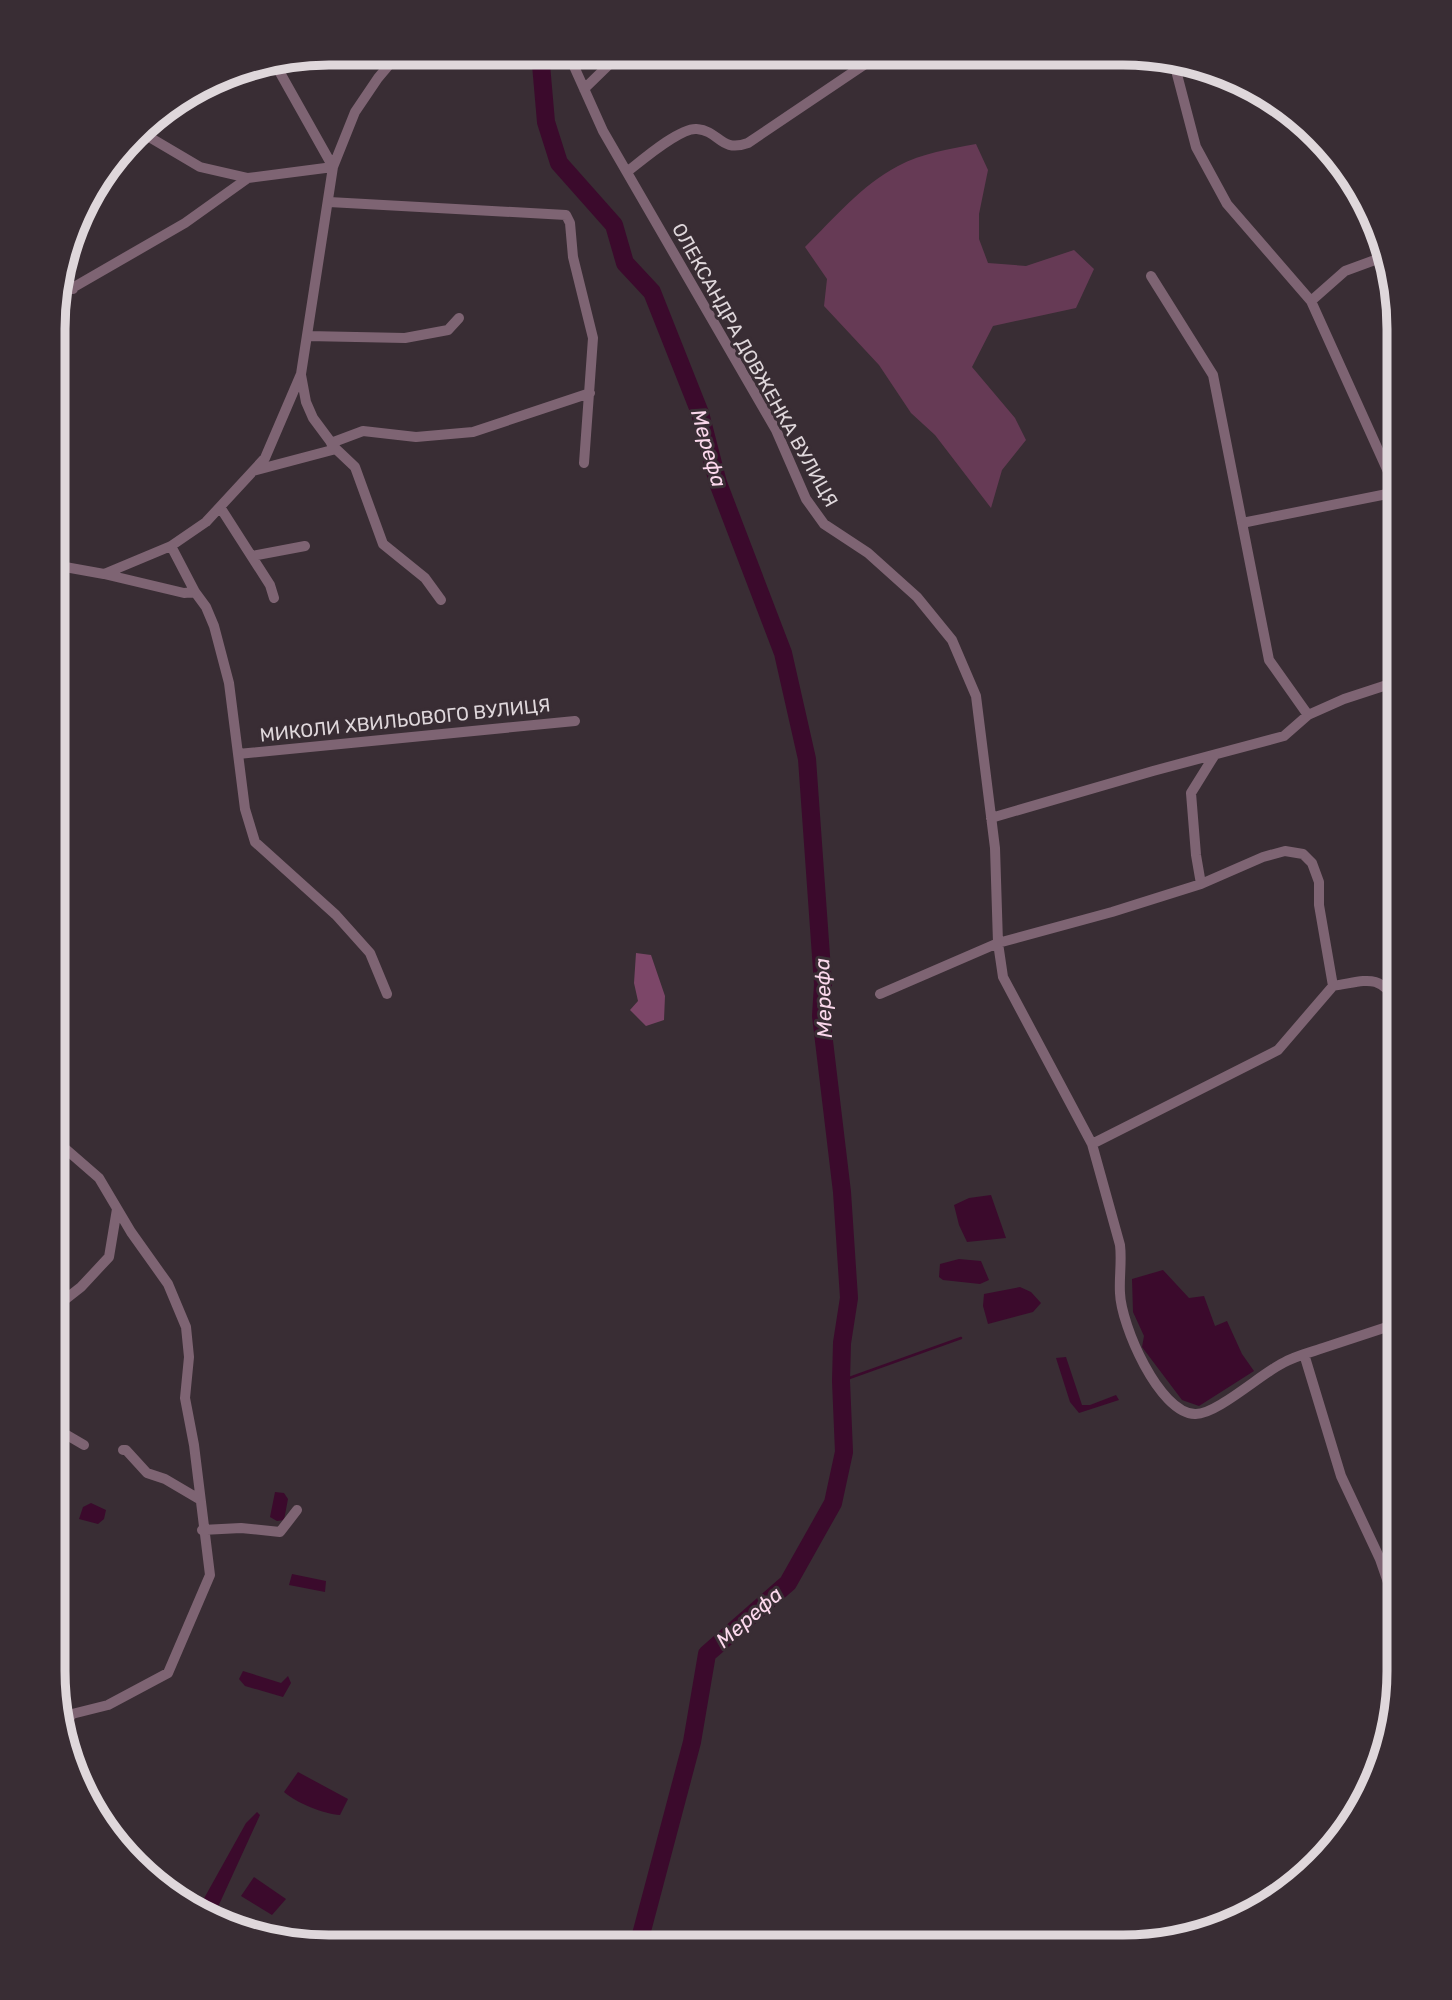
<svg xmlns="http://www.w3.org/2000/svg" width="1452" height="2000" viewBox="0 0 1452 2000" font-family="Rubik,sans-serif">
	<rect width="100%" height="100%" fill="#392d34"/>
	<path fill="#663a55" d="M976 144 988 170 979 214V239L988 263 1026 266 1074 250 1094 269 1076 308 993 326 972 367 1015 418 1026 440 1002 470 991 508 935 435 911 413 879 365 824 306 827 279 805 247C834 218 862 185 898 166 922 153 950 149 976 144Z"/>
	<path fill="#7c4668" d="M636 953 651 955 665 996 664 1020 646 1026 630 1010 638 1001 634 983Z"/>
	<path fill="#3b0a2c" d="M991 1195 1006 1238 967 1242 959 1225 954 1205 969 1198Z
		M959 1259 981 1261 989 1280 980 1284 943 1280 939 1277 940 1264Z
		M1163 1270 1189 1298 1204 1296 1215 1326 1227 1321 1242 1354 1254 1371 1199 1406 1182 1400 1142 1347 1144 1336 1133 1312 1132 1279Z
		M1020 1287 1031 1292 1041 1303 1033 1312 988 1324 983 1306 984 1294Z
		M1066 1357 1082 1405H1090L1116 1395 1119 1400 1079 1413 1070 1402 1056 1358Z
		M275 1492 284 1493 288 1499 284 1520 277 1521 270 1517Z
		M91 1503 106 1510 104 1519 98 1524 79 1519 83 1507Z
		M292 1574 326 1581 325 1592 289 1585Z
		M243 1671 281 1683 288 1676 291 1683 283 1697 245 1686 239 1679Z
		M298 1772 348 1799 340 1815C324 1814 296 1803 284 1792Z
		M257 1812 260 1815 212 1920 197 1911 246 1823Z
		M254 1877 286 1899 272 1915 241 1896Z"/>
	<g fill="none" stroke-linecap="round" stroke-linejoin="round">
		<path stroke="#3b0a2c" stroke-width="2.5" d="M841 1381 961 1338"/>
		<path stroke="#3b0a2c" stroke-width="18" d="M540 53 546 122 559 163 614 225 625 263 652 292 700 413 718 483 783 653 807 759 823 984 821 1016 842 1192 849 1298 842 1343 841 1381 844 1452 833 1503 788 1583 707 1654 692 1742 638 1946"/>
		<path stroke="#7e6473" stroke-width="10" d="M568 53 603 131 776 430 806 499 824 524 868 553 917 597 952 640 976 696 995 848 998 943 1003 977 1092 1144 1120 1245C1122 1261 1119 1277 1120 1293 1121 1325 1159 1413 1195 1414 1216 1415 1262 1373 1283 1363 1295 1356 1309 1353 1323 1348 1348 1340 1374 1331 1399 1323
			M1173 59 1196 147 1227 204 1311 301 1399 496
			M584 89 621 53
			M139 131 200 167 248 178 333 167 274 62
			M627 172C641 161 680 127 697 129 720 131 720 153 748 143L880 54
			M329 202 566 215 570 223 573 257 593 338 584 463
			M62 271 73 289
			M1151 276 1213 375 1269 660 1308 715
			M55 298 185 223 248 178
			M1311 301 1345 271 1383 257
			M307 336 405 338 448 330 459 318
			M301 375 306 402 313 418 336 449 355 467 383 544 425 578 441 600
			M331 443 363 431 416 437 473 432 590 393
			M1384 459 1399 458
			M253 471 336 449
			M220 507 270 585 274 598
			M1242 523 1397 492 1399 486
			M171 546 195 592 206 607 214 626 229 683 245 809 255 842 336 915 370 953 387 994
			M252 556 305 546
			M54 565 104 574 171 546 206 522 265 458 301 374 333 167 355 112 378 78 399 53
			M104 574 184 593 195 592
			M238 754 575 721
			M991 818 1153 771 1284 736 1308 715 1344 699 1399 681
			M1201 884 1196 855 1191 793 1214 756
			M1333 986C1367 981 1378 972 1399 1004
			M880 994 998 943 1112 912 1201 884 1263 857 1285 851 1303 854 1312 863 1319 882V905L1333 986 1278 1050 1092 1144
			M53 1138 99 1178 131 1232 168 1284 186 1327 189 1357 185 1398 194 1445 210 1575 168 1673 108 1705 72 1714 65 1726
			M53 1309 81 1287 109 1257 117 1209
			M1304 1354 1341 1476 1380 1559 1399 1614
			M53 1433 60 1431 84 1445
			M123 1450H126L147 1473 165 1479 199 1499
			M202 1530 241 1528 280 1532 297 1510"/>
	</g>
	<g text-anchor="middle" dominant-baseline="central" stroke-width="6" stroke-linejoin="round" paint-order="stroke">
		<g font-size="19" fill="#dfd7db" stroke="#392d34">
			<text transform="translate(755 365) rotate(61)">ОЛЕКСАНДРА ДОВЖЕНКА ВУЛИЦЯ</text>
			<text transform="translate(405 720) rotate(-6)">МИКОЛИ ХВИЛЬОВОГО ВУЛИЦЯ</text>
		</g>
		<g font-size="21" font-style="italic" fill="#fbd8ec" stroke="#392d34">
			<text transform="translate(709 448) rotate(74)">Мерефа</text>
			<text transform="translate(823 998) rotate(-92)">Мерефа</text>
			<text transform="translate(749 1617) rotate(-41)">Мерефа</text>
		</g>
	</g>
	<path d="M0 0H1452V2000H0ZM329 65H1123A264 264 0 0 1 1387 329V1671A264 264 0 0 1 1123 1935H329A264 264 0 0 1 65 1671V329A264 264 0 0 1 329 65Z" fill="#392d34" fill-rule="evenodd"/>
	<path fill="none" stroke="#dfd7db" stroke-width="9" d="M329 65H1123A264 264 0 0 1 1387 329V1671A264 264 0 0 1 1123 1935H329A264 264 0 0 1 65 1671V329A264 264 0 0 1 329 65Z"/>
</svg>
